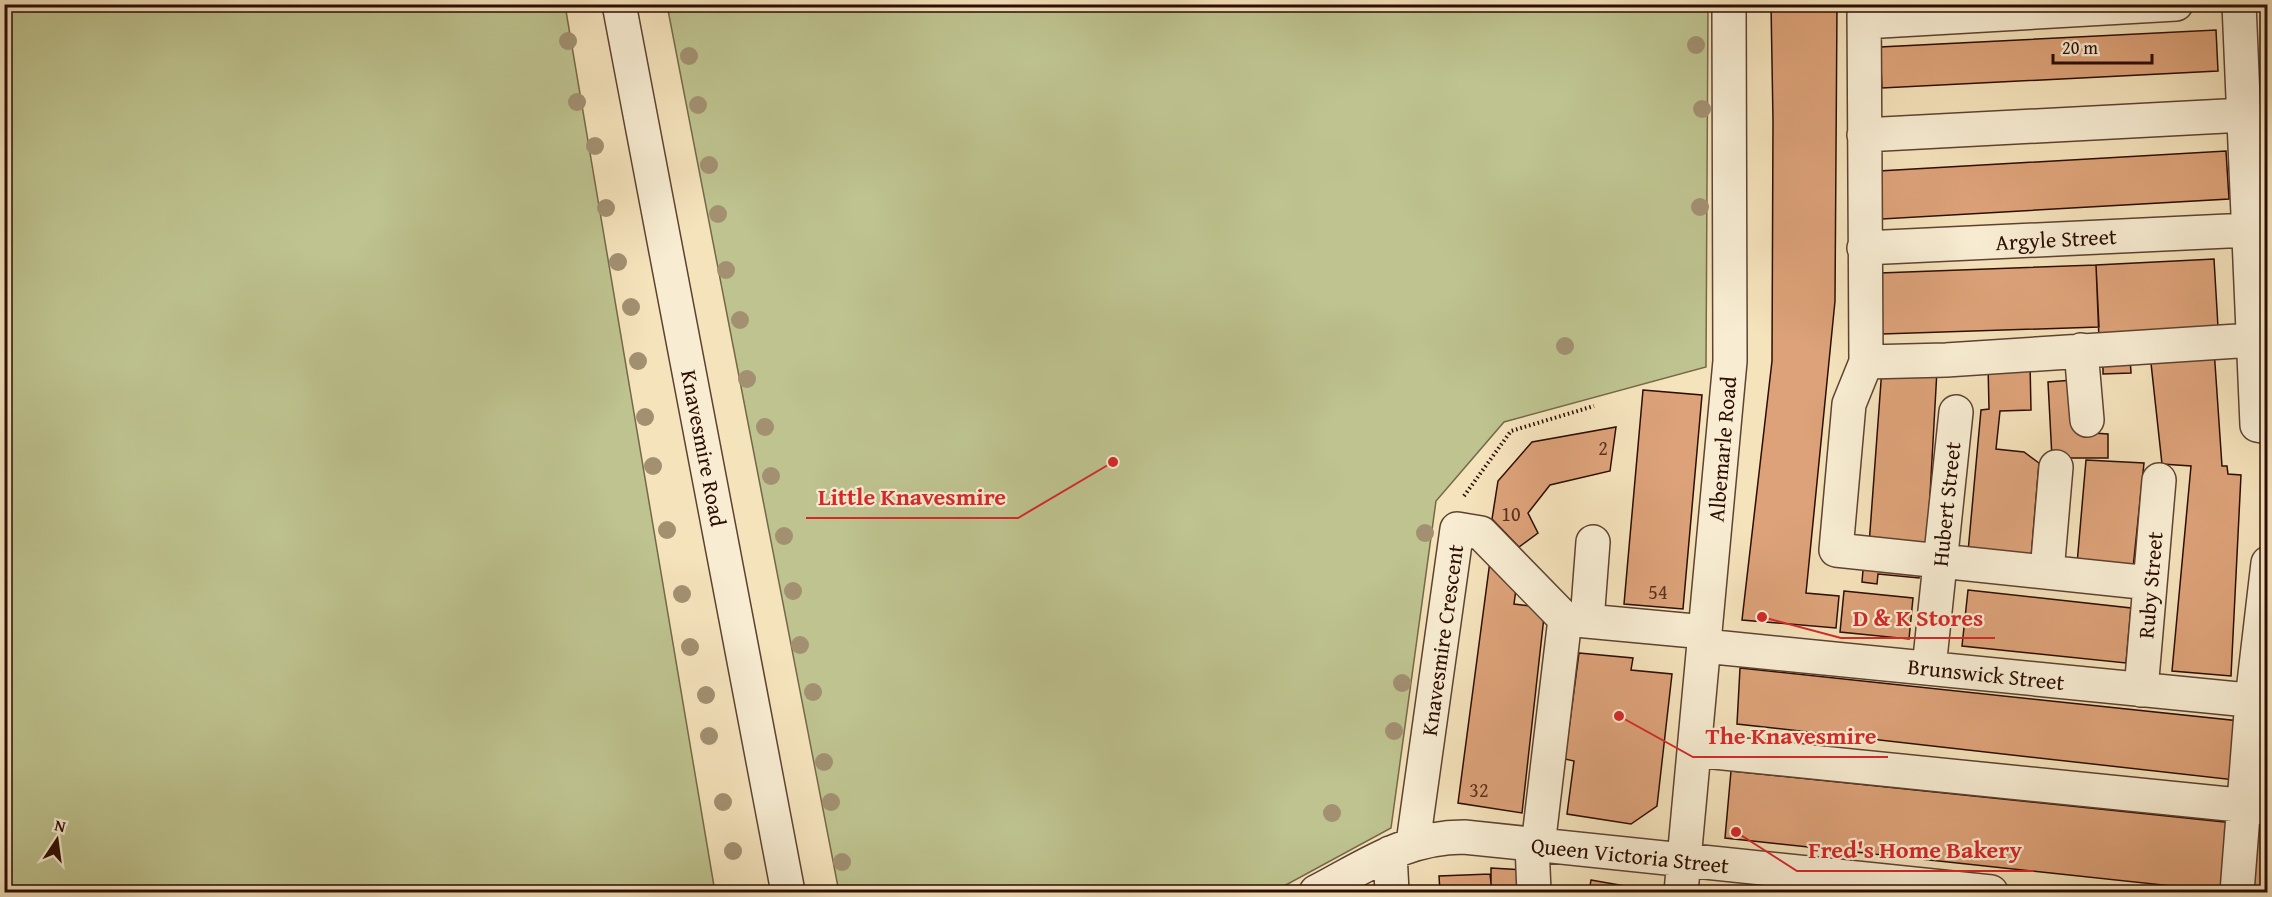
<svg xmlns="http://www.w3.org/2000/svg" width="2272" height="897" viewBox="0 0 2272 897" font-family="'Gentium Book Plus',serif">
	<rect width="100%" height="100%" fill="#f5e3bc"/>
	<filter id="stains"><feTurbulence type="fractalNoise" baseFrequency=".00333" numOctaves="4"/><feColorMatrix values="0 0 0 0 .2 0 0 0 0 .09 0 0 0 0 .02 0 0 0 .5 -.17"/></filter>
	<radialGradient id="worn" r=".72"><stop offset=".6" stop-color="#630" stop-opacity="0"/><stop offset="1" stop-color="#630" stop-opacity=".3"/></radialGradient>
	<path fill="#bec38f" stroke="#756849" stroke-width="1.5" d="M5 4 565 5 715 892H5Z
		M667 5H1708L1706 367 1504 422 1436 501 1391 828 1273 892H839Z"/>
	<path fill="#dda279" stroke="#2c0d03" stroke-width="1.5" d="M1771 4H1837L1835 301 1806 593 1839 596 1836 628 1742 620 1772 361 1773 121Z
		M2216 30 2218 71 1882 88 1880 47Z
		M2226 151 2229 199 1882 219 1879 171Z
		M2214 259 2218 327 2099 339 2096 265Z
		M2096 265 2099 327 1882 334 1880 273Z
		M2214 349 2222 466H2227L2228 474 2241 475 2231 676 2172 671 2191 466 2162 464 2150 354Z
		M2130 357 2131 373 2103 374V358Z
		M2030 363 2031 410 2000 411 1996 449 2024 452 2039 463 2031 559 1968 552 1981 410 1989 409 1988 364Z
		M1882 368 1937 370 1927 549 1869 545Z
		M2073 380 2078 432 2108 434V458H2052L2048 382Z
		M1643 390 1702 395 1683 609 1624 604Z
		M1616 427 1610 471 1550 485 1528 513 1538 533 1519 547 1492 519 1498 481 1532 442Z
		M2086 460 2144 463 2133 568 2077 564Z
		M1864 558 1921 563 1919 578 1878 574 1877 584 1862 582Z
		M1490 561 1518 574 1514 604 1545 608 1522 813 1458 803Z
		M1968 590 2131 608 2126 663 1962 646Z
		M1844 591 1913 598 1909 639 1840 632Z
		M1579 653 1633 658 1631 670 1672 674 1657 806 1631 824 1567 814 1574 761 1565 759Z
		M1740 668 2240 721 2235 780 1737 724Z
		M2262 724 2268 725V781L2257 780Z
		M1731 771 2234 823 2228 892 1725 838Z
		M2255 826 2268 828V892H2250Z
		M1491 868 1525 870V888L1491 889Z
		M1490 874 1492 892H1440L1439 876Z
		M1591 880 1653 891V892H1589Z"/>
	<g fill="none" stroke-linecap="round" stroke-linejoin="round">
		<defs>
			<path id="minor" d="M619 4 788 892
				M1864 4 1866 362 1849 404 1836 550 2150 583
				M2239 4 2257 425 2268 427
				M1864 22 2176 4
				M1864 135 2244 115
				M1864 248 2249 230
				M2081 350 2087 420
				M1866 362 1946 360 2253 340
				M2047 572 2056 467
				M1587 621 1593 542
				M1704 646 2268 702
				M1929 668 1956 412
				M2141 690 2159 480
				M1694 750 2268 808
				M1413 843 1457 529 1481 533 1565 619 1705 632
				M1532 845 1534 892
				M1538 846 1565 619
				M1390 853 1392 892
				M1316 892C1366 866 1405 837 1464 837L1991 892
				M1681 892 1730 361 1729 4
				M2237 892 2252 700 2268 563"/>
		</defs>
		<use href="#minor" stroke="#5e4231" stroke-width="36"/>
		<path stroke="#2c0d03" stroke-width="4" stroke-dasharray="1.5 3" stroke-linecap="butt" d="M1464 496 1511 431 1594 406"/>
		<use href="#minor" stroke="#f8edd3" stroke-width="33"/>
	</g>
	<g fill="#a29071">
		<circle cx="568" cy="41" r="9"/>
		<circle cx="1696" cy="45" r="9"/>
		<circle cx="689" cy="56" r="9"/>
		<circle cx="577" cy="102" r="9"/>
		<circle cx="698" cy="105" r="9"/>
		<circle cx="1702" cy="109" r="9"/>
		<circle cx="595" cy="146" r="9"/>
		<circle cx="709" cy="165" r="9"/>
		<circle cx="1700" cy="207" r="9"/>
		<circle cx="606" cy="208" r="9"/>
		<circle cx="718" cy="214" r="9"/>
		<circle cx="618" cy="262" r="9"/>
		<circle cx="726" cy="270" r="9"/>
		<circle cx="631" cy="307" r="9"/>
		<circle cx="740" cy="320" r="9"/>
		<circle cx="1565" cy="346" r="9"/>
		<circle cx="638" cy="361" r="9"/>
		<circle cx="747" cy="379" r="9"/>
		<circle cx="645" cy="417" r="9"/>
		<circle cx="765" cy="427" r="9"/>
		<circle cx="653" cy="466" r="9"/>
		<circle cx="771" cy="476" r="9"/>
		<circle cx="667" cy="530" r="9"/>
		<circle cx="1425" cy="533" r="9"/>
		<circle cx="784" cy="536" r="9"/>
		<circle cx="793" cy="591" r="9"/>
		<circle cx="682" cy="594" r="9"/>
		<circle cx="800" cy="645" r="9"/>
		<circle cx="690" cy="647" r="9"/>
		<circle cx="1402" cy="683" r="9"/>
		<circle cx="813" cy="692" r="9"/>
		<circle cx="706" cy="695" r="9"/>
		<circle cx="1394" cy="731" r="9"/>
		<circle cx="709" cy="736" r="9"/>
		<circle cx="824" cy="762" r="9"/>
		<circle cx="723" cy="802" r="9"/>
		<circle cx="831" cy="802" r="9"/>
		<circle cx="1332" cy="813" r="9"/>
		<circle cx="733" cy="851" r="9"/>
		<circle cx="842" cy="862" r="9"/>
	</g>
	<g text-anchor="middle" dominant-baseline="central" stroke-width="4.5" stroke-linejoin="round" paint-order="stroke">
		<g font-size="20" fill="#583220">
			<text x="1603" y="447">2</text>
			<text x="1511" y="513">10</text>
			<text x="1658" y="591">54</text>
			<text x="1479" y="789">32</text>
		</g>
		<g font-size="22" fill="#2c0d03" stroke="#f8edd3">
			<text transform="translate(2056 239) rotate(-3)">Argyle Street</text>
			<text transform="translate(704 448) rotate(79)">Knavesmire Road</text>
			<text transform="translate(1722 449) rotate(-85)">Albemarle Road</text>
			<text transform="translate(1946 504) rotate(-84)">Hubert Street</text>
			<text transform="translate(2150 585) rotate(-85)">Ruby Street</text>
			<text transform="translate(1442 640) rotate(-82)">Knavesmire Crescent</text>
			<text transform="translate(1986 674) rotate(6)">Brunswick Street</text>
			<text transform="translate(1630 855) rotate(6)">Queen Victoria Street</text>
		</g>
	</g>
	<path fill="none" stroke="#d62828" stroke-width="2" d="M1113 462L1018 518H806M1762 617L1841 638H1995M1619 716L1693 757H1888M1736 832L1797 871H2034"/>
	<g fill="#d62828" stroke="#f8edd3" stroke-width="2">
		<circle cx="1113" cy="462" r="6"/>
		<circle cx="1762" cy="617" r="6"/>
		<circle cx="1619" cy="716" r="6"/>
		<circle cx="1736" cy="832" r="6"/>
	</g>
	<g font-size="24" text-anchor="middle" font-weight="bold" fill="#d62828" stroke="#f8edd3" stroke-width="4.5" stroke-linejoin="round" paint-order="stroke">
		<text x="912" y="505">Little Knavesmire</text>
		<text x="1918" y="626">D &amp; K Stores</text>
		<text x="1791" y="744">The Knavesmire</text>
		<text x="1915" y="858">Fred's Home Bakery</text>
	</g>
	<rect width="2272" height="897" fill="none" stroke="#f5e3bc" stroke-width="24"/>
	<rect x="6" y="6" width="2260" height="885" fill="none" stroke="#2c0d03" stroke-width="3"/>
	<rect x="12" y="12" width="2248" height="873" fill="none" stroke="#2c0d03" stroke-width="1.5"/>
	<g transform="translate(57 840) rotate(13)" stroke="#f8edd3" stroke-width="4.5" paint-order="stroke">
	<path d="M0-4.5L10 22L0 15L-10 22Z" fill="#2c0d03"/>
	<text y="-9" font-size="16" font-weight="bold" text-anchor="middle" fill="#2c0d03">N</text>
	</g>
	<path d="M2053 54v9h99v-9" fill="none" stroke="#2c0d03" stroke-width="3"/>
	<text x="2062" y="54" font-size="18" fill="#2c0d03" stroke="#f8edd3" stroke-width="4.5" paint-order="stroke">20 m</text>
	<rect width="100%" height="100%" filter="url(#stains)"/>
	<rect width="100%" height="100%" fill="url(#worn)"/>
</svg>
